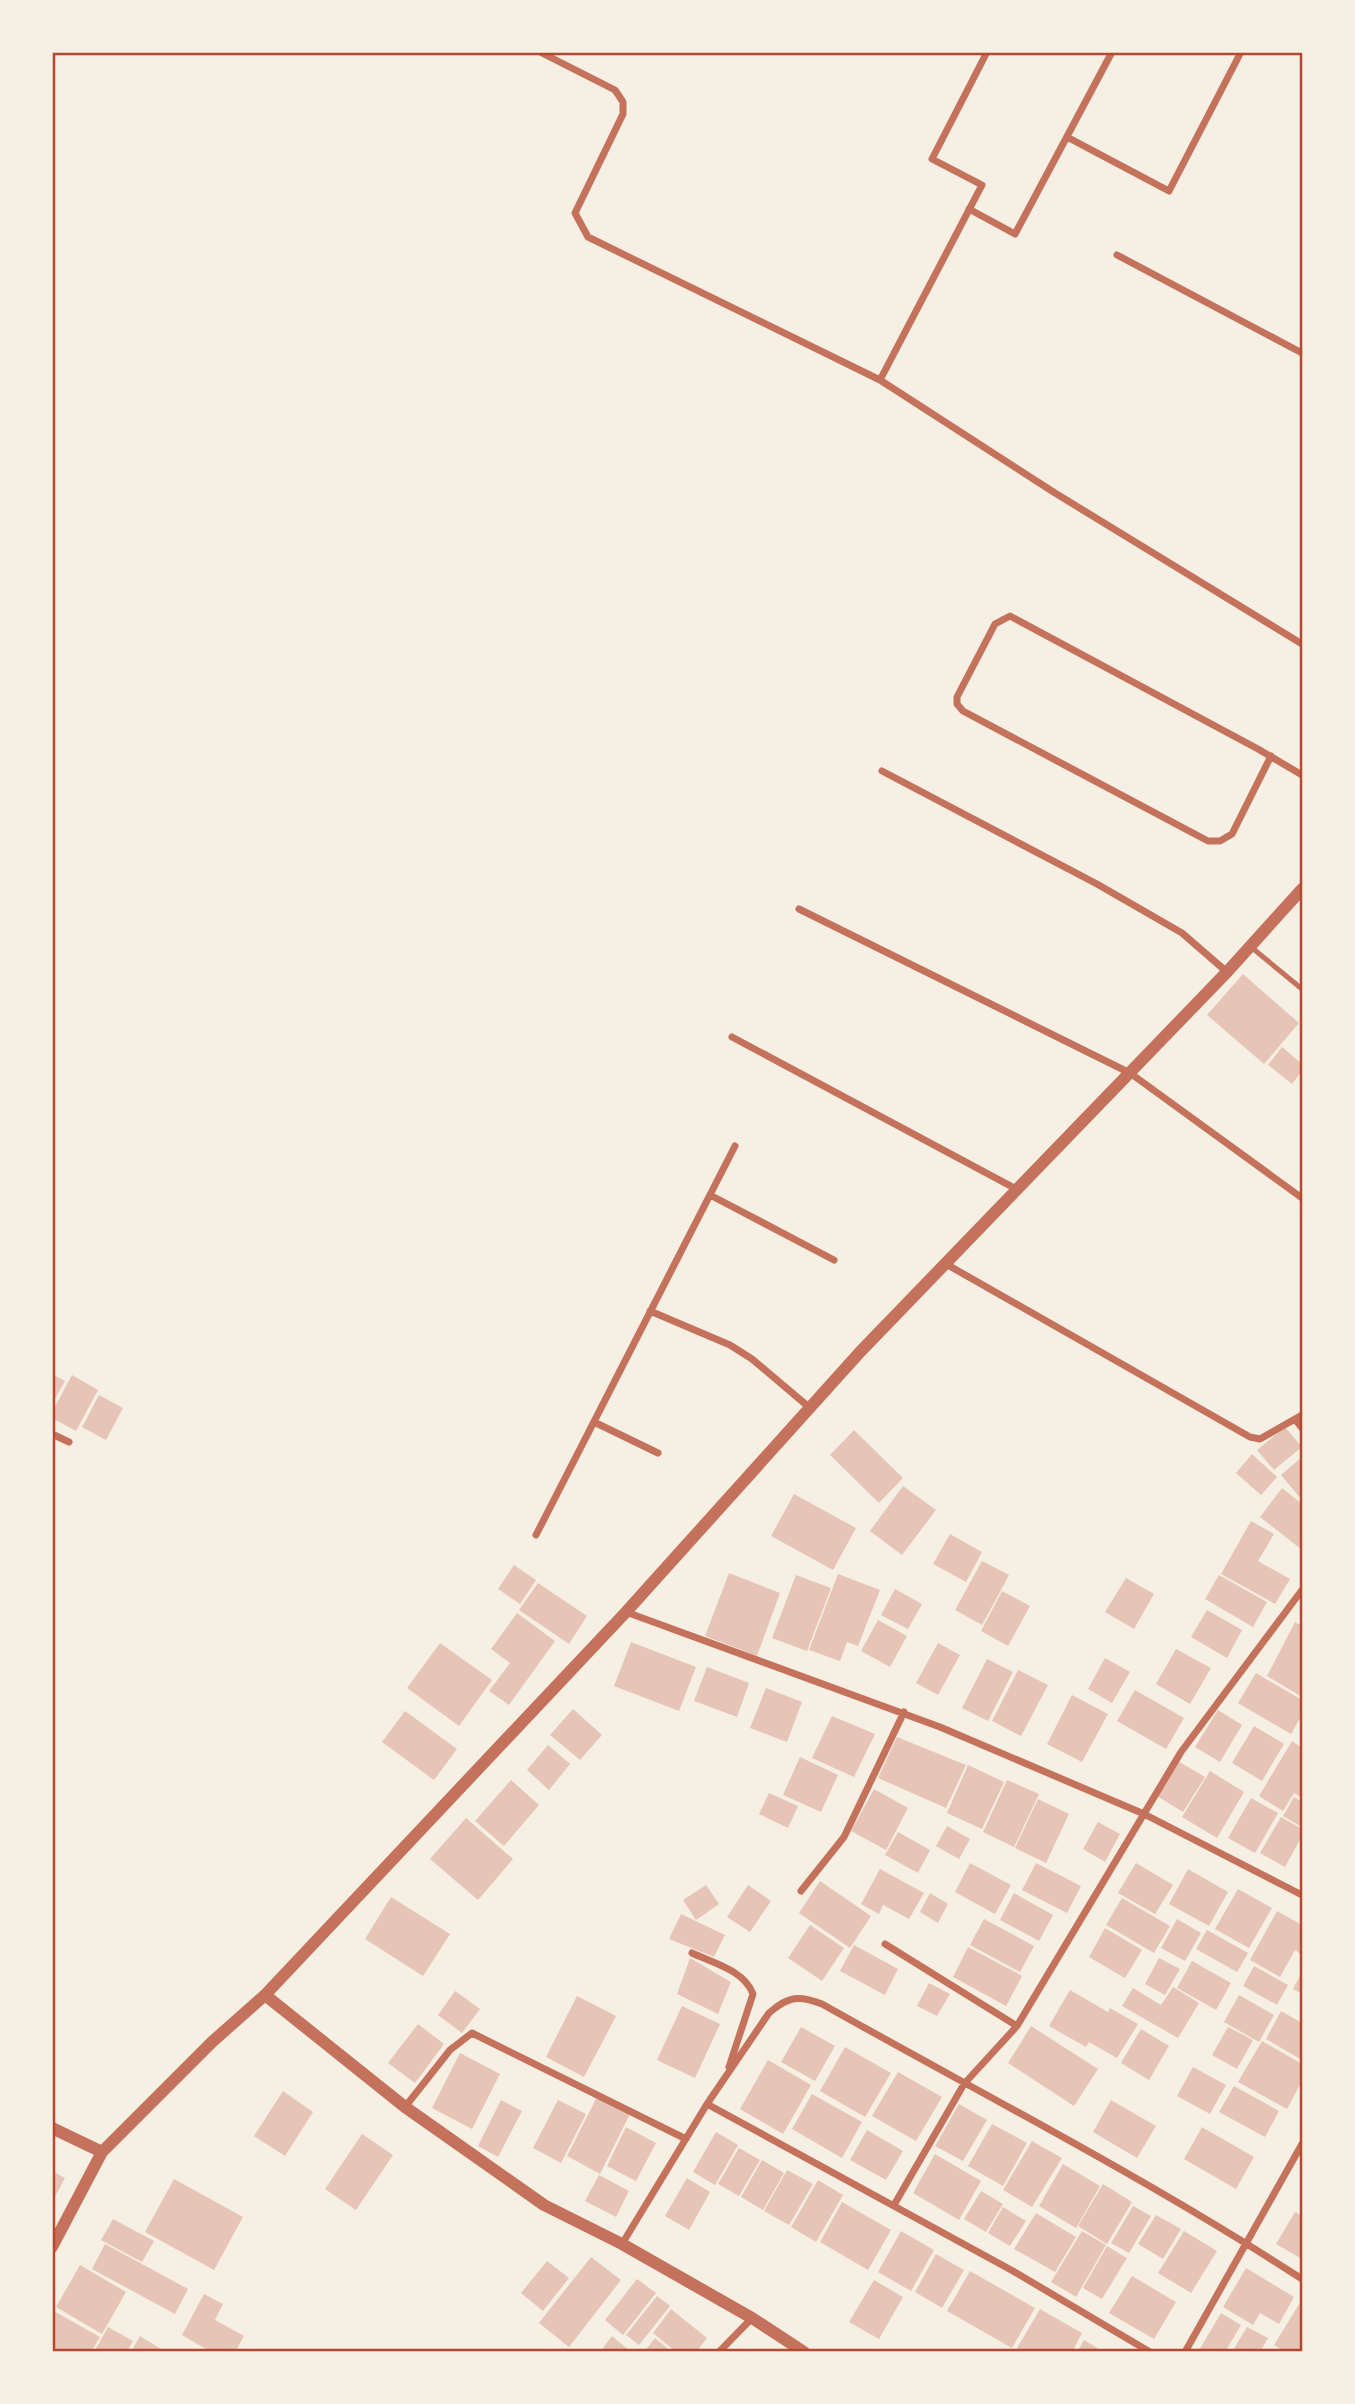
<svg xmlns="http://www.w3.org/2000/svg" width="1355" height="2404" viewBox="0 0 1355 2404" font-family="Commissioner,sans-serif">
	<rect width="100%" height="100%" fill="#f6efe4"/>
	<path fill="#e6c5b7" d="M1243 974 1299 1023 1264 1064 1207 1015Z
		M1282 1047 1302 1064V1071L1292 1084 1268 1065Z
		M52 1374 65 1381 52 1404Z
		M72 1375 98 1390 76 1431 52 1418V1412Z
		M99 1395 123 1408 106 1440 82 1427Z
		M1285 1427 1302 1447 1274 1470 1257 1450Z
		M854 1430 903 1478 879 1503 830 1455Z
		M1252 1454 1277 1477 1261 1495 1236 1473Z
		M1302 1457V1497L1301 1499 1281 1475Z
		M903 1486 936 1510 902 1555 870 1531Z
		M1282 1488 1302 1504 1301 1549 1260 1517Z
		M794 1494 856 1528 833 1570 771 1536Z
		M1251 1521 1274 1534 1258 1561 1290 1579 1275 1604 1221 1574Z
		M950 1534 982 1552 966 1582 933 1564Z
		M982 1561 1009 1575 982 1625 955 1610Z
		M514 1565 536 1580 520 1604 498 1589Z
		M729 1573 780 1593 757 1656 705 1636Z
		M838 1574 880 1590 858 1646 847 1642 840 1661 809 1650Z
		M796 1575 831 1588 807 1651 772 1638Z
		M1219 1575 1267 1602 1253 1627 1205 1599Z
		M1126 1578 1154 1594 1134 1629 1105 1612Z
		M538 1583 587 1616 569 1644 519 1610Z
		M895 1589 922 1604 908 1629 881 1615Z
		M1002 1591 1030 1606 1008 1646 981 1631Z
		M1207 1610 1242 1630 1227 1658 1191 1637Z
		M517 1613 555 1641 509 1705 489 1691 510 1663 491 1649Z
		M878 1620 907 1636 890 1667 861 1651Z
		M1295 1622 1302 1626V1697L1267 1676Z
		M631 1642 696 1667 679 1711 614 1686Z
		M440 1643 492 1680 459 1726 407 1688Z
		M938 1643 960 1655 938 1695 916 1683Z
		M1176 1649 1211 1668 1190 1704 1156 1684Z
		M1105 1658 1130 1672 1112 1703 1088 1689Z
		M987 1659 1013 1672 988 1721 962 1708Z
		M707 1667 749 1683 737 1717 694 1701Z
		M1018 1670 1048 1685 1021 1736 992 1721Z
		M1256 1673 1302 1700V1715L1291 1734 1238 1703Z
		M766 1688 802 1702 787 1742 750 1728Z
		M1135 1690 1184 1718 1166 1749 1117 1721Z
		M1072 1695 1108 1714 1082 1762 1047 1744Z
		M573 1709 602 1735 580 1760 550 1735Z
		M1218 1710 1242 1725 1220 1762 1195 1747Z
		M405 1711 457 1749 434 1780 382 1742Z
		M832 1716 875 1734 854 1777 812 1758Z
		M1254 1726 1284 1744 1262 1781 1232 1763Z
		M897 1737 966 1765 946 1808 878 1778Z
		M1292 1741 1302 1748V1798L1294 1793 1283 1811 1259 1796Z
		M548 1745 570 1764 549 1790 527 1770Z
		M800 1757 838 1775 821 1812 783 1795Z
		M1178 1761 1205 1777 1183 1812 1157 1796Z
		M968 1765 1004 1782 982 1829 947 1813Z
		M1210 1771 1244 1792 1217 1838 1182 1817Z
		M511 1780 539 1805 504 1846 475 1821Z
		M1007 1780 1039 1794 1014 1847 983 1832Z
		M874 1789 908 1808 886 1850 851 1831Z
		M769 1793 798 1806 788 1828 759 1814Z
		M1294 1797 1302 1802V1827L1283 1816Z
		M1251 1798 1278 1813 1255 1853 1228 1838Z
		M1038 1799 1069 1814 1046 1863 1015 1848Z
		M1281 1817 1302 1829V1836L1285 1867 1260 1853Z
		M466 1818 513 1859 478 1900 430 1859Z
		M1098 1822 1120 1834 1105 1862 1083 1849Z
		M947 1826 970 1839 959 1859 936 1846Z
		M898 1832 930 1850 918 1873 885 1855Z
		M970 1863 1011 1885 995 1914 955 1892Z
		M1036 1863 1081 1886 1067 1913 1022 1890Z
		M1136 1863 1173 1885 1155 1914 1118 1893Z
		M880 1869 924 1893 909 1919 883 1905 879 1914 861 1904Z
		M1188 1869 1228 1892 1209 1926 1169 1904Z
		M820 1881 871 1916 850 1948 799 1913Z
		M706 1885 719 1904 696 1920 683 1900Z
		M748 1885 771 1901 750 1932 727 1917Z
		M1238 1889 1272 1908 1249 1948 1215 1929Z
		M930 1893 948 1904 938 1923 920 1912Z
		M1014 1893 1053 1915 1039 1941 1000 1920Z
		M391 1897 450 1934 423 1976 365 1939Z
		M1122 1898 1170 1926 1154 1953 1106 1925Z
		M1277 1911 1302 1925V1955L1295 1950 1280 1977 1250 1960Z
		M681 1914 725 1935 714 1957 669 1939Z
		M984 1919 1034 1946 1020 1972 970 1945Z
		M1177 1919 1201 1933 1185 1961 1161 1948Z
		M810 1925 844 1948 822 1981 788 1958Z
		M1105 1928 1142 1950 1125 1978 1089 1957Z
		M1207 1930 1248 1953 1237 1972 1196 1949Z
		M854 1945 898 1969 885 1995 840 1971Z
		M968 1947 1022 1976 1006 2006 953 1977Z
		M690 1958 731 1982 718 2014 677 1994Z
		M1159 1958 1180 1969 1165 1995 1145 1984Z
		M1192 1961 1231 1983 1216 2010 1177 1988Z
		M1254 1966 1288 1985 1277 2005 1243 1986Z
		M1302 1972V1994L1293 1989Z
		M929 1983 950 1994 937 2016 917 2006Z
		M1173 1987 1199 2003 1178 2038 1122 2006 1133 1988 1161 2005Z
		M1070 1990 1108 2012 1110 2008 1138 2024 1117 2058 1089 2042 1086 2047 1049 2026Z
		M455 1991 480 2009 462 2033 438 2015Z
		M1239 1995 1274 2015 1259 2042 1224 2022Z
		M577 1996 616 2016 584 2077 546 2057Z
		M682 2006 720 2024 695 2078 657 2060Z
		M1281 2011 1302 2023V2060L1266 2039Z
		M418 2024 444 2044 415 2083 388 2063Z
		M1031 2026 1098 2069 1074 2106 1008 2063Z
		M801 2027 835 2046 815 2081 781 2062Z
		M1228 2027 1253 2040 1237 2069 1212 2055Z
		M1141 2029 1169 2046 1149 2080 1121 2063Z
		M1262 2041 1302 2064V2081L1287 2109 1238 2082Z
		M845 2047 891 2073 865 2117 820 2091Z
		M460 2053 500 2074 472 2129 432 2108Z
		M768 2060 811 2085 783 2134 740 2109Z
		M1193 2067 1226 2085 1210 2114 1177 2096Z
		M898 2072 942 2097 916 2141 872 2116Z
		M1234 2086 1279 2111 1265 2137 1219 2112Z
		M283 2091 313 2112 285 2156 254 2136Z
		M812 2094 862 2122 842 2158 792 2129Z
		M598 2095 631 2112 600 2174 567 2156Z
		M501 2100 522 2111 498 2157 478 2146Z
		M558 2100 586 2114 561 2163 533 2148Z
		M1111 2100 1156 2126 1137 2158 1093 2132Z
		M959 2104 987 2120 963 2161 935 2146Z
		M992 2124 1027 2143 1003 2186 968 2166Z
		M626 2127 656 2143 636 2181 607 2166Z
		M1202 2127 1254 2157 1236 2189 1184 2159Z
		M867 2130 903 2151 886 2180 850 2160Z
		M716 2132 738 2145 715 2185 693 2172Z
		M362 2134 393 2155 356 2210 325 2189Z
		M1032 2141 1062 2158 1032 2207 1003 2190Z
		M739 2148 760 2160 739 2196 718 2184Z
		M935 2154 981 2181 959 2220 913 2193Z
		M762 2160 784 2173 763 2210 741 2197Z
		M1063 2164 1100 2186 1076 2228 1039 2206Z
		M787 2170 813 2184 789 2225 764 2211Z
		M52 2171 65 2178 52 2202Z
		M599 2175 629 2191 616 2217 585 2201Z
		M687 2178 710 2192 689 2230 665 2216Z
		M174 2179 243 2217 214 2270 145 2232Z
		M818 2180 843 2195 816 2242 791 2227Z
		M1103 2184 1132 2202 1107 2244 1078 2226Z
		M981 2191 1003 2204 986 2232 964 2219Z
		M842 2202 891 2230 868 2270 820 2242Z
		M1133 2206 1151 2216 1129 2253 1111 2243Z
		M1003 2207 1026 2221 1010 2246 988 2233Z
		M1295 2212 1302 2216V2259L1276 2244Z
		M1036 2213 1076 2237 1055 2272 1014 2249Z
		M1156 2215 1181 2229 1163 2259 1138 2244Z
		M113 2219 154 2241 142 2262 101 2240Z
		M901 2231 934 2250 911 2291 878 2272Z
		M1082 2231 1106 2245 1076 2297 1051 2282Z
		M1184 2231 1217 2251 1191 2293 1158 2273Z
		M105 2244 188 2289 175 2314 92 2269Z
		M1107 2246 1127 2258 1102 2299 1083 2288Z
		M936 2254 964 2270 942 2308 915 2292Z
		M591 2257 621 2280 569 2347 539 2323Z
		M547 2261 569 2278 543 2311 521 2293Z
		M80 2265 126 2292 102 2334 56 2307Z
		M1246 2268 1294 2297 1279 2324 1260 2313 1253 2325 1223 2307Z
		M970 2271 1035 2308 1012 2348 947 2311Z
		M1132 2276 1176 2302 1154 2339 1109 2313Z
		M637 2279 656 2293 623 2335 605 2320Z
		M874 2280 903 2297 879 2339 849 2322Z
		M204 2294 223 2304 215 2320 244 2336 235 2352H211L182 2335Z
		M657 2296 670 2306 639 2345 626 2335Z
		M1301 2301 1302 2352H1285L1274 2345Z
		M671 2309 707 2338 696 2352H676L653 2333Z
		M1040 2309 1082 2333 1072 2352 1016 2350Z
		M52 2310 100 2337 91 2352H52Z
		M1221 2313 1241 2325 1225 2352H1198Z
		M108 2327 133 2341 127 2352H94Z
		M1247 2327 1268 2338 1260 2352H1232Z
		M140 2336 166 2352H131Z
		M612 2336 631 2352H600Z
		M655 2338 672 2352H644Z
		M1084 2340 1104 2352H1077Z"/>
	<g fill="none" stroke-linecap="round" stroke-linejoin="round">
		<path stroke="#c5725c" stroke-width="5" d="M1251 947 1302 989"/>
		<path stroke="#c5725c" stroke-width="7" d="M540 52 615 90 623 102V114L575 213 588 237 880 380 1055 493 1302 644
			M1067 137 1169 191 1241 52
			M969 209 1015 234 1112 52
			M1117 255 1302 353
			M880 380 982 185 932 159 987 52
			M1271 756 1232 834 1220 841H1208L963 711 957 704V697L995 624 1010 616 1258 749 1302 775
			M882 771 1097 884 1182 933 1227 972
			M799 909 1130 1073 1302 1198
			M732 1037 1018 1190
			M710 1195 834 1260
			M946 1264 1250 1437 1260 1439 1302 1415
			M650 1311 730 1345 752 1359 810 1408
			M1295 1419 1302 1428
			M594 1422 658 1453
			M52 1434 69 1442
			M536 1535 735 1146
			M626 1612 940 1727 1144 1814 1302 1895
			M801 1891 844 1837 904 1712
			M885 1944 1017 2026
			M692 1953C713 1963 744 1970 753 1994L729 2067
			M707 2104 1013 2271 1150 2352
			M405 2107 450 2050 472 2033 686 2139
			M894 2205 964 2084 1017 2026 1181 1752 1302 1590
			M622 2244 707 2104 769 2013C788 1996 799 1995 822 2004 982 2094 1148 2179 1302 2279
			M719 2352 752 2318
			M1185 2352 1302 2144"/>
		<path stroke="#c5725c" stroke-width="12" d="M265 1995 405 2107 544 2205 622 2244 752 2318 804 2352
			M52 2128 102 2152
			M52 2247 102 2152 212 2042 265 1995 626 1612 860 1352 1227 972 1302 889"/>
	</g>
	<rect width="1355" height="2404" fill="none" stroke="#f6efe4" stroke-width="108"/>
	<rect x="54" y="54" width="1247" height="2296" fill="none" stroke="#b5482f" stroke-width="2.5"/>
</svg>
